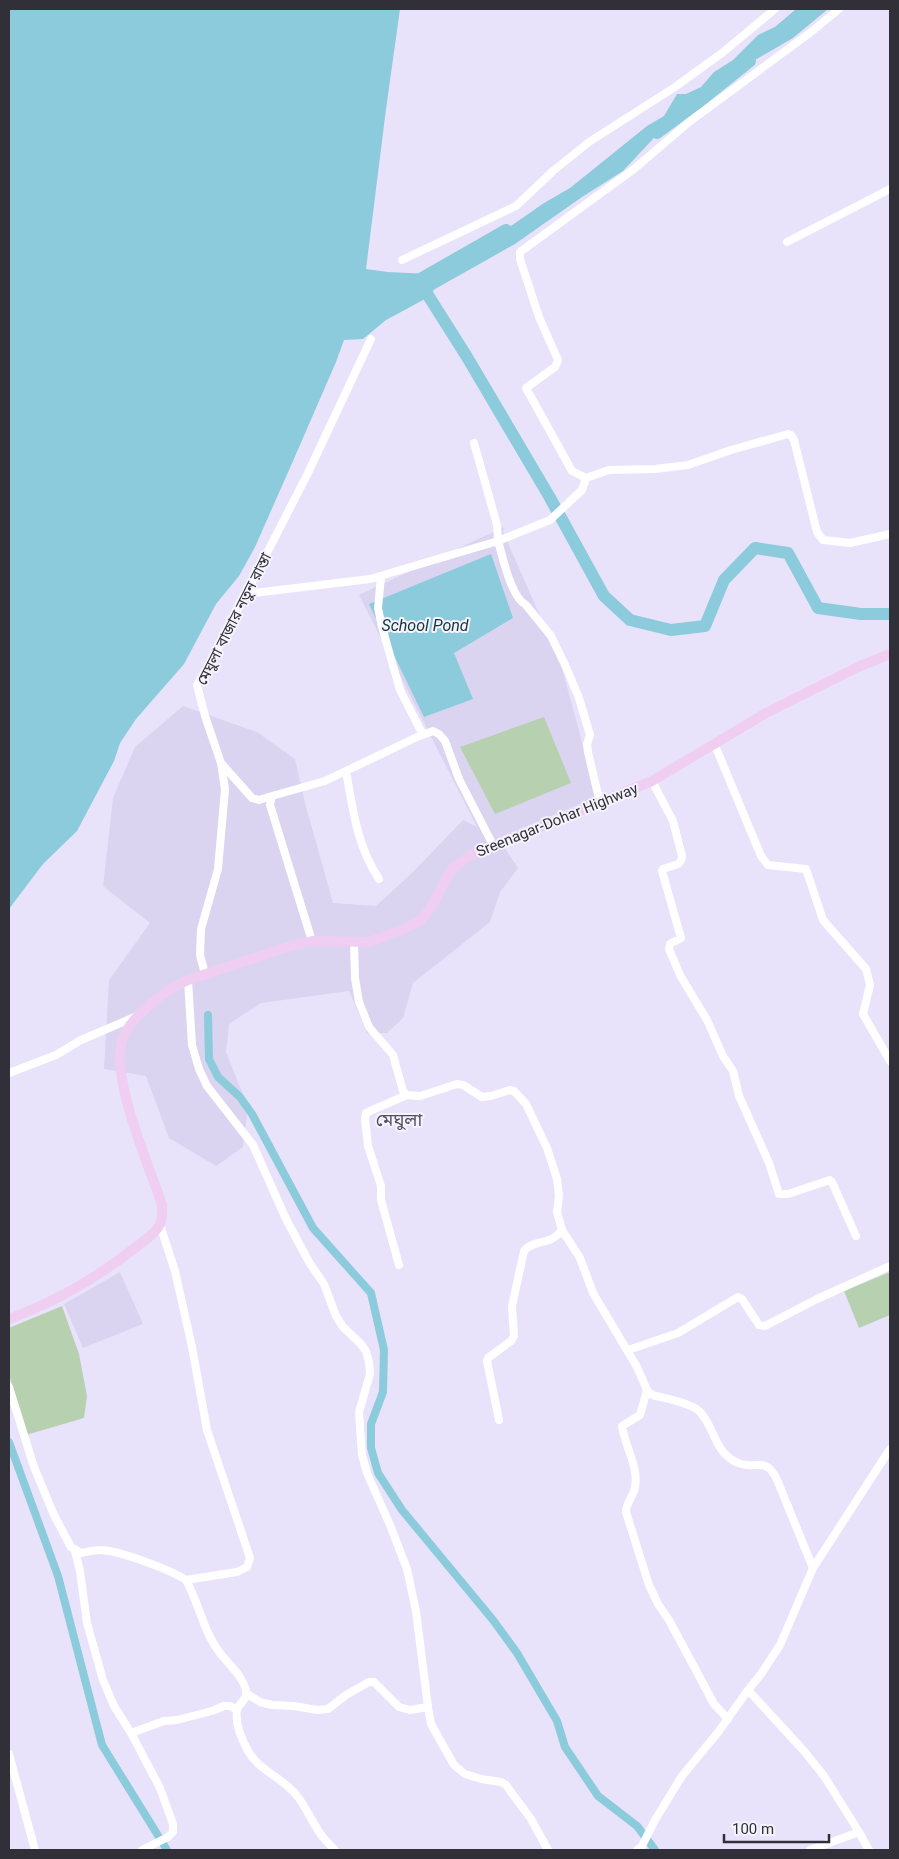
<svg xmlns="http://www.w3.org/2000/svg" width="899" height="1859" viewBox="0 0 899 1859" font-family="Roboto,'Noto Sans Bengali',sans-serif">
	<rect width="100%" height="100%" fill="#e8e3fa"/>
	<path fill="#dad4f0" d="M504 527 503 532 560 661 597 797 498 838 518 868 500 892 490 922 413 983 403 1018 387 1033H367L349 991 261 1003 229 1024 226 1052 248 1107 243 1147 216 1166 169 1138 146 1076 104 1069 109 980 150 923 103 886 113 798 135 747 183 706 257 732 295 759 305 803 333 903 376 906 414 871 463 820 477 827 359 595Z
		M120 1272 143 1324 83 1348 64 1304Z"/>
	<path fill="#b7d1b0" d="M544 717 571 783 495 814 460 747Z
		M890 1272V1315L859 1328 844 1291Z
		M62 1306 79 1354 87 1396 84 1418 26 1435 9 1374V1328Z"/>
	<path fill="#8bcbdb" d="M9 9H400L386 109 366 269 388 272 429 274 448 266 467 252 495 237 544 203 570 188 647 126 664 116 677 94H686L701 87 714 72 733 60 758 35 775 27 796 9H828L793 38 743 67 695 105 666 125 623 171 582 197 515 244 435 289 425 299 386 320 363 339 344 340 336 362 293 461 255 547 239 576 216 604 184 664 136 719 120 743 114 761 77 831 43 864 9 909Z
		M491 554 513 618 454 653 473 699 424 717 369 604Z"/>
	<g fill="none" stroke-linecap="round" stroke-linejoin="round">
		<path stroke="#8bcbdb" stroke-width="8" d="M208 1015 209 1059 218 1077 240 1097 252 1114 313 1228 371 1293 384 1350 383 1392 371 1424V1448L378 1473 402 1510 493 1620 517 1653 557 1721 565 1747 598 1796 637 1826 655 1850
			M9 1442 58 1576 102 1745 167 1850"/>
		<path stroke="#8bcbdb" stroke-width="12" d="M657 133 695 105 750 61
			M419 281 467 357 549 496 604 596 630 620 671 630 705 626 724 580 755 548 788 553 818 608 861 614H890
			M415 282 506 230"/>
		<path stroke="#fff" stroke-width="8" d="M839 9 811 32 689 122 634 169 520 252V259L539 317 558 360 555 367 526 388 572 471 586 478 609 470 655 469 688 465 731 450 788 434 791 435 794 440 817 532 823 540 850 543 890 534
			M787 242 890 189
			M402 260 516 206 553 171 589 142 675 87 722 53 775 9
			M586 478 582 490 550 520 498 541C503 558 511 597 526 605L551 636 566 667 579 698 590 735 587 744 588 752 600 803
			M381 576 378 608 382 627 400 690 423 735
			M246 594 370 579 498 541 497 525 474 443
			M714 743 761 856 768 865 806 869 823 920 866 969 870 985 863 1014 890 1061
			M221 763 252 798 259 800 272 796
			M346 771C353 810 357 846 379 879
			M652 781 673 821 682 856 681 861 678 864 663 869 662 871 681 938 670 944 669 949 680 975 707 1020 723 1056 733 1071 739 1096 769 1163 779 1194H788L830 1180 832 1182 856 1236
			M312 941 270 805 272 796 325 781 417 737 433 731 439 734 445 741 459 779 493 845
			M354 943 355 978 359 1002 369 1027 393 1055 403 1091 407 1095 420 1096 457 1084 463 1085 482 1097 491 1096 510 1090 514 1091 526 1104 547 1148 557 1179 559 1195 557 1212 562 1230 580 1258 593 1293 637 1367 647 1390 652 1395C664 1398 691 1403 699 1411 714 1425 713 1449 734 1461 754 1473 765 1452 778 1482L813 1568
			M205 974 200 955 201 929 218 869 225 789 221 763 205 716 197 685 214 656 307 475 371 339
			M188 980 192 1045 199 1069 207 1086 253 1145 286 1219 309 1262 324 1284 336 1316 343 1327 360 1343 366 1351 369 1362 370 1374 359 1412 362 1455 367 1473 390 1525 407 1569 416 1611 428 1707 431 1724 454 1765 465 1774 481 1779 501 1782 506 1785 531 1819 548 1850
			M9 1073 56 1055 81 1040 137 1016
			M160 1225 175 1271 192 1347 207 1430 250 1558 247 1567 237 1572 186 1580
			M399 1265 381 1200V1186L368 1146 365 1119 366 1113 370 1111 407 1095
			M628 1350 678 1333 738 1297 742 1299 759 1325 765 1326 817 1299 890 1266
			M9 1387 34 1467 54 1515 71 1547 81 1553C87 1552 94 1550 100 1550 118 1550 171 1570 186 1580 199 1603 203 1631 220 1653 229 1665 242 1675 246 1690 248 1700 239 1702 237 1710 235 1723 242 1740 248 1751 259 1771 284 1778 298 1797 307 1809 313 1824 322 1836 326 1841 331 1846 335 1850
			M647 1390 640 1415 622 1426C625 1447 639 1467 635 1487 634 1496 626 1502 626 1512L649 1585 658 1604 669 1620 714 1704 728 1719
			M499 1420 487 1361 488 1358 511 1341 514 1336 512 1306 524 1251C533 1239 551 1246 562 1230
			M75 1551 80 1571 87 1623 103 1680 114 1706 131 1733 160 1788 173 1824V1832L168 1837 142 1850
			M246 1693 260 1702 272 1705 294 1706 317 1710 328 1709 346 1695 369 1682H374L399 1707 410 1710 428 1707
			M131 1733 164 1721 177 1720 212 1711 224 1706H230L237 1710
			M9 1754 35 1850
			M859 1832 869 1850
			M637 1850 642 1846 655 1820 682 1776 719 1731 748 1690
			M810 1850 859 1832 824 1776 804 1751 748 1690 761 1674 780 1645 813 1568 890 1449"/>
		<path stroke="#efcef2" stroke-width="10" d="M9 1319C55 1302 97 1278 136 1247 144 1241 156 1233 160 1224 163 1217 162 1211 162 1205 149 1164 109 1077 123 1038 131 1016 167 989 188 980L288 947 312 941 369 942 407 928 421 920 430 909 452 869 469 856 652 781 766 713 858 667 890 654"/>
	</g>
	<g text-anchor="middle" dominant-baseline="central" stroke-width="4" stroke-linejoin="round" paint-order="stroke">
		<g font-size="15" fill="#312f38" stroke="#f5f3fc">
			<text transform="translate(234 619) rotate(-63)">মেঘুলা বাজার নতুন রাস্তা</text>
			<text transform="translate(557 820) rotate(-22)">Sreenagar-Dohar Highway</text>
		</g>
		<g font-size="16" font-style="italic" fill="#14343b" stroke="#f5f3fc">
			<text x="425" y="625">School Pond</text>
		</g>
		<g font-size="18" fill="#534e61" stroke="#f5f3fc">
			<text x="399" y="1119">মেঘুলা</text>
		</g>
	</g>
	<rect width="899" height="1859" fill="none" stroke="#312f38" stroke-width="20"/>
	<path d="M724 1834v8h105v-8" fill="none" stroke="#312f38" stroke-width="2.5"/>
	<text x="732" y="1834" font-size="15" fill="#312f38" stroke="#f5f3fc" stroke-width="4" paint-order="stroke">100 m</text>
</svg>
